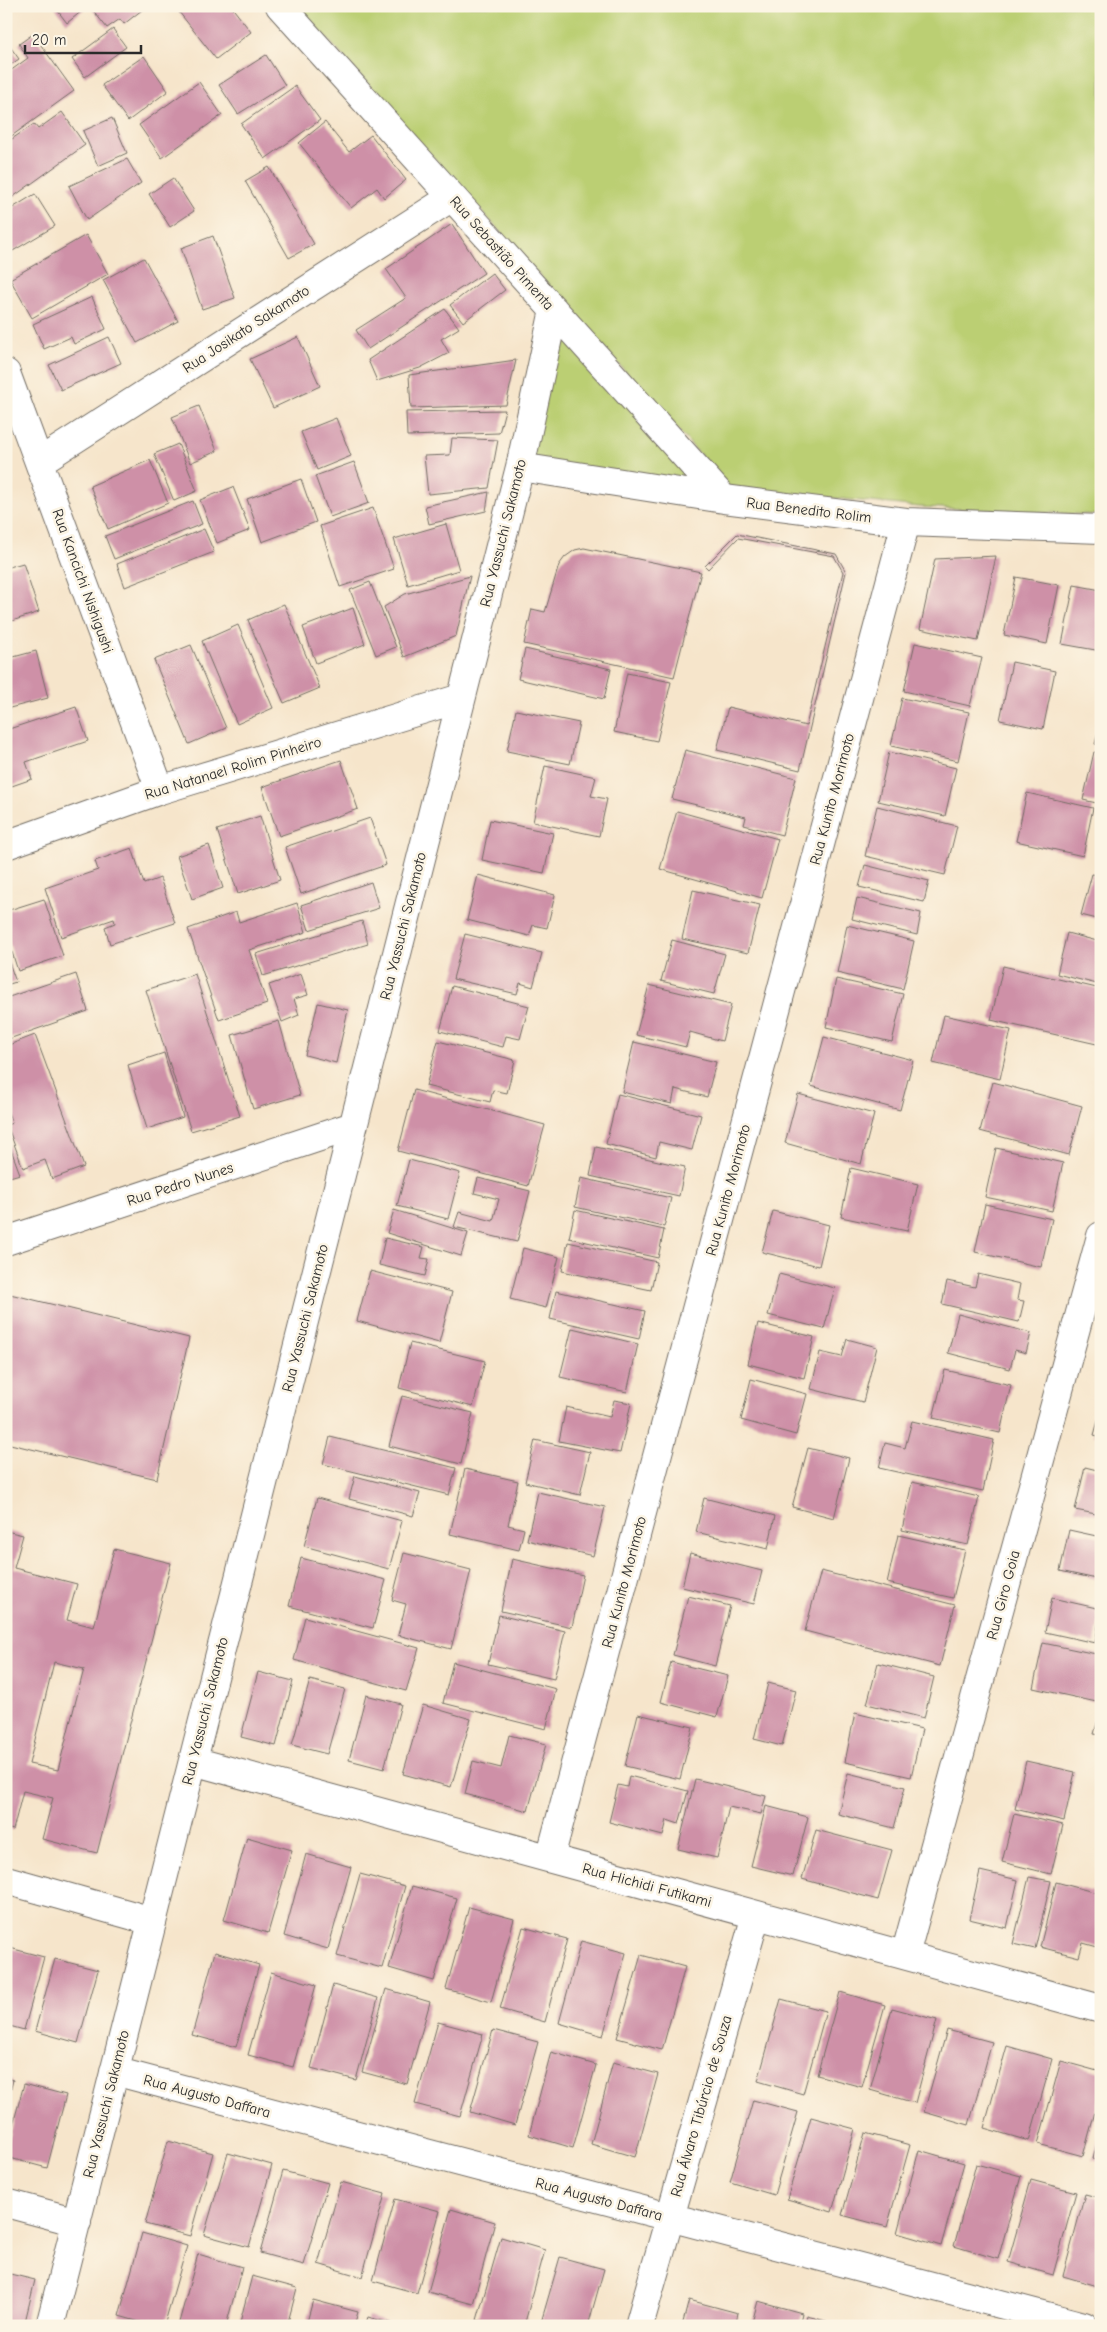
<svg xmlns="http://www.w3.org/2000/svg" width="1107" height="2332" viewBox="0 0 1107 2332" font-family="'Comic Neue',sans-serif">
	<rect width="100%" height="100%" fill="#fcf5e5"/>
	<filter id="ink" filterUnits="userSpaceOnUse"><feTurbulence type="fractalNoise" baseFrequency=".02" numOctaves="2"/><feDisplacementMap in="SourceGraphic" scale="10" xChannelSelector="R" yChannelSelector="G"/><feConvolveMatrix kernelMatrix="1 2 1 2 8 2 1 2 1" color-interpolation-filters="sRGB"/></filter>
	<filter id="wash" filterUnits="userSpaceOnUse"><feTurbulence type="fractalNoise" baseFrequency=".0096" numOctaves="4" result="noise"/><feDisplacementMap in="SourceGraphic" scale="20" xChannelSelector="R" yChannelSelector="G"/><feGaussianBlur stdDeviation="1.12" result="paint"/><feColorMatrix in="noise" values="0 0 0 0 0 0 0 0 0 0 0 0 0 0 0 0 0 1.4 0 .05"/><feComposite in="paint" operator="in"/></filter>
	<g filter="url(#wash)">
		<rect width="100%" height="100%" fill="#f6e5cb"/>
		<path fill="#bbcf73" stroke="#737d4f" d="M298 6H1101V515L919 507 729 487Z
			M558 323 708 490 527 461Z"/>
		<g id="blocks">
			<path fill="#ce90a7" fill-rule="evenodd" d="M54 6H88L67 23Z
				M95 6H147L124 24 120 19 107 28 92 9Z
				M186 6H231L251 32 216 59 179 12Z
				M113 29 126 47 85 77 72 59Z
				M33 34 74 91 6 140V74L28 58 19 44Z
				M6 41 19 59 6 68Z
				M266 55 285 85 238 114 219 85Z
				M144 56 168 91 128 121 102 85Z
				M199 82 222 115 162 158 139 125Z
				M295 86 320 120 265 159 241 124Z
				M62 112 85 145 6 202V143L34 124 38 129Z
				M112 118 127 153 98 166 83 131Z
				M325 122 349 152 371 135 406 180 384 198 377 188 351 208 299 143Z
				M127 159 141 183 87 220 69 186Z
				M269 167 314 244 289 258 245 181Z
				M173 178 194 211 170 227 149 194Z
				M35 194 55 226 6 255V212Z
				M452 224 484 273 368 349 356 330 406 298 386 269Z
				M86 235 108 274 32 318 10 279Z
				M213 236 235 298 202 309 181 248Z
				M144 258 178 321 137 343 103 280Z
				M492 273 505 290 463 322 450 305Z
				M92 297 106 329 74 344 71 337 44 349 33 324Z
				M445 309 459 328 441 339 449 353 420 368 377 381 368 360Z
				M109 337 121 363 61 390 49 365Z
				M298 337 320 386 273 408 250 359Z
				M516 360 506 405 411 408 409 375Z
				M199 406 217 451 190 463 172 417Z
				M505 410 499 433 407 436 406 412Z
				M336 418 351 456 317 470 301 432Z
				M452 438 498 440 489 488 428 494 424 456 450 455Z
				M178 444 197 491 174 501 154 454Z
				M150 460 168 503 108 529 90 486Z
				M354 462 369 503 330 517 315 476Z
				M301 479 316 522 262 542 247 499Z
				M233 487 250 530 217 543 200 500Z
				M489 492 486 511 429 524 425 506Z
				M193 501 202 524 114 559 105 536Z
				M373 508 394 569 340 587 320 526Z
				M446 524 459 570 408 585 394 539Z
				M204 529 214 552 125 587 117 564Z
				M737 534 836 554 846 572 800 770 717 750 728 707 806 726 843 572 834 556 738 538 708 569 705 566Z
				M584 548 701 572 674 677 524 644 532 609 545 612 559 565 565 557 575 550Z
				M996 556 978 641 920 629 935 559Z
				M23 563 39 612 6 623V568Z
				M470 576 456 636 404 657 384 607 405 594Z
				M1016 577 1059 585 1047 644 1004 635Z
				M370 582 396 647 376 655 350 590Z
				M1074 585 1101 590V651L1062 644Z
				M284 604 320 688 284 703 248 620Z
				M353 608 365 644 316 663 303 627Z
				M238 625 273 708 237 724 202 641Z
				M915 643 982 658 970 706 904 691Z
				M191 645 226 728 189 744 154 660Z
				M525 649 611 669 604 699 518 679Z
				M36 651 48 698 6 709V659Z
				M1012 662 1055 671 1043 729 1000 720Z
				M627 673 671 682 657 741 614 732Z
				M902 698 969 712 958 761 891 746Z
				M76 707 88 741 26 762 32 779 6 788V730Z
				M516 710 579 723 570 764 507 751Z
				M1100 724H1101V746L1095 744Z
				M685 750 796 778 782 835 744 825 746 817 672 799Z
				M889 752 956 768 945 816 878 801Z
				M1094 752 1101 753V804L1083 800Z
				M341 760 358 809 279 836 262 787Z
				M545 766 596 777 591 796 607 799 599 836 533 822Z
				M1027 793 1093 808 1083 856 1016 841Z
				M877 806 957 826 945 875 865 856Z
				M677 811 778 839 762 898 660 869Z
				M260 816 280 880 238 894 217 830Z
				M370 818 386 865 301 894 285 847Z
				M490 820 553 833 544 873 482 860Z
				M209 845 223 888 192 899 177 856Z
				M132 848 144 884 160 878 175 923 110 944 105 927 115 923 114 919 61 937 45 888 98 870 95 861Z
				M865 865 929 881 924 902 859 887Z
				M1092 874 1101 876V920L1081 915Z
				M478 875 555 895 547 928 533 925 529 936 467 920Z
				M371 882 379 908 309 930 301 905Z
				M693 890 760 905 748 953 682 939Z
				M857 898 921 913 917 935 852 919Z
				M44 899 63 956 18 971 6 933V911Z
				M297 903 306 932 249 950 267 1004 219 1020 188 929 236 912 239 922Z
				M362 921 368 944 263 976 256 954Z
				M847 925 914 941 903 989 837 973Z
				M1067 933 1101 942V985L1057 974Z
				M465 934 542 953 533 987 520 983 517 994 453 979Z
				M672 940 725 954 714 994 661 981Z
				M6 954 16 982 6 985Z
				M1003 966 1101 989V1045L991 1020Z
				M76 974 88 1011 6 1040V998Z
				M195 974 240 1116 191 1131 146 990Z
				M301 974 308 995 294 999 299 1015 282 1022 269 985Z
				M836 979 903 994 892 1042 826 1027Z
				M649 985 731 1005 722 1041 690 1032 686 1047 636 1035Z
				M452 986 529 1006 520 1039 506 1036 503 1047 440 1031Z
				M318 1003 348 1010 336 1063 305 1055Z
				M944 1015 1011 1030 1000 1079 933 1063Z
				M279 1021 300 1095 253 1109 232 1035Z
				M35 1035 84 1167 52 1179 45 1160 23 1168 7 1125 12 1123 6 1108V1046Z
				M824 1037 913 1060 900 1110 811 1086Z
				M438 1041 515 1060 507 1093 493 1090 490 1102 426 1086Z
				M634 1042 716 1062 707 1097 675 1089 672 1104 622 1092Z
				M164 1053 183 1117 147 1129 128 1065Z
				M993 1082 1082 1106 1069 1155 980 1131Z
				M414 1090 545 1125 528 1186 398 1151Z
				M618 1094 701 1115 692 1150 659 1142 656 1157 606 1144Z
				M798 1094 874 1114 861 1164 785 1143Z
				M6 1136 20 1174 6 1178Z
				M596 1147 685 1167 679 1196 590 1176Z
				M996 1148 1063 1163 1052 1211 985 1197Z
				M409 1160 460 1173 448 1219 397 1206Z
				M851 1168 918 1184 907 1231 841 1217Z
				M478 1178 530 1191 517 1242 454 1227 459 1212 493 1221 499 1199 474 1193Z
				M581 1178 671 1198 664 1227 575 1207Z
				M985 1204 1052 1219 1041 1267 975 1252Z
				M394 1210 468 1233 461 1256 387 1233Z
				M575 1210 664 1230 658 1258 569 1238Z
				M773 1211 829 1225 819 1266 762 1252Z
				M385 1238 424 1247 421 1258 429 1259 425 1276 379 1265Z
				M568 1242 657 1262 651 1290 562 1271Z
				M523 1248 559 1257 546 1308 510 1299Z
				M370 1271 452 1292 439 1343 357 1321Z
				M779 1274 835 1288 824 1329 768 1315Z
				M978 1274 1020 1284 1017 1300 1024 1301 1019 1322 942 1304 947 1281 975 1287Z
				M556 1291 645 1311 639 1339 550 1319Z
				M6 1293 189 1338 157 1479 6 1443Z
				M958 1314 1031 1333 1026 1353 1015 1350 1010 1369 948 1353Z
				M758 1323 814 1337 804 1378 748 1364Z
				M572 1328 638 1344 627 1392 560 1377Z
				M847 1339 877 1347 863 1402 811 1389 820 1352 842 1357Z
				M410 1343 485 1361 473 1407 399 1388Z
				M945 1370 1011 1385 1000 1433 933 1418Z
				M751 1379 807 1394 796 1435 741 1420Z
				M402 1396 473 1413 461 1464 389 1446Z
				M614 1400 631 1403 620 1453 559 1441 566 1407 610 1417Z
				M1100 1414H1101V1437L1094 1435Z
				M912 1421 994 1440 983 1491 879 1468 885 1443 905 1448Z
				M330 1437 456 1468 449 1495 323 1464Z
				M535 1440 590 1452 580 1495 525 1482Z
				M808 1448 849 1458 834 1518 792 1507Z
				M1085 1467 1101 1471V1515L1075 1510Z
				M465 1469 518 1481 508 1525 524 1529 519 1550 450 1534Z
				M355 1476 420 1493 413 1516 349 1499Z
				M912 1482 979 1497 968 1545 902 1530Z
				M538 1492 605 1507 593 1556 527 1540Z
				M317 1498 402 1521 389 1569 304 1546Z
				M704 1498 775 1516 768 1549 696 1532Z
				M1069 1530 1101 1537V1580L1060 1571Z
				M6 1531 23 1535 14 1568 77 1584 67 1620 94 1627 114 1549 171 1563 97 1853 42 1839 53 1798 23 1791 13 1830 6 1828ZM54 1662 84 1669 58 1770 29 1764Z
				M898 1535 965 1550 953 1598 887 1583Z
				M404 1553 471 1570 451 1649 398 1635 406 1604 392 1600Z
				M690 1553 762 1571 754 1604 682 1587Z
				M301 1558 386 1580 373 1628 289 1606Z
				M512 1559 583 1575 572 1627 501 1611Z
				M821 1571 955 1605 940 1666 805 1631Z
				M688 1596 730 1606 715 1666 673 1655Z
				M1052 1598 1101 1609 1095 1643 1045 1632Z
				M499 1615 565 1631 554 1679 488 1664Z
				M305 1617 419 1648 406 1691 294 1660Z
				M1043 1643 1101 1655V1703L1033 1688Z
				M453 1662 556 1689 546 1729 443 1703Z
				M671 1662 728 1676 717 1717 661 1702Z
				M878 1663 934 1677 924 1718 867 1704Z
				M258 1672 293 1681 276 1746 241 1737Z
				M310 1680 345 1689 327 1754 292 1745Z
				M768 1683 796 1690 782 1746 754 1739Z
				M366 1695 401 1704 384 1769 349 1760Z
				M423 1705 471 1719 451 1787 403 1774Z
				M1101 1709V1735L1094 1734Z
				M855 1713 922 1729 911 1777 845 1762Z
				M638 1714 693 1727 680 1779 625 1766Z
				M509 1735 546 1744 528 1811 465 1794 473 1761 501 1768Z
				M1026 1761 1075 1772 1064 1821 1015 1809Z
				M848 1773 905 1787 894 1828 838 1814Z
				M629 1776 688 1791 679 1824 667 1820 663 1836 609 1822 618 1785 627 1787Z
				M695 1779 766 1796 761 1814 729 1807 717 1858 678 1849Z
				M766 1806 808 1817 793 1876 751 1866Z
				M1014 1814 1063 1825 1051 1874 1002 1862Z
				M816 1830 892 1850 878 1900 802 1879Z
				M247 1837 292 1850 268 1933 224 1920Z
				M306 1854 351 1867 328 1949 284 1936Z
				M980 1871 1018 1880 1007 1928 969 1919Z
				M360 1874 405 1886 382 1968 337 1956Z
				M1029 1877 1051 1881 1035 1949 1013 1944Z
				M1056 1882 1101 1894V1948L1083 1943 1079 1957 1040 1947Z
				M412 1886 457 1898 434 1981 389 1968Z
				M469 1907 514 1919 491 2002 446 1989Z
				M523 1927 567 1939 545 2022 500 2009Z
				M581 1941 626 1953 603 2036 559 2023Z
				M6 1947 44 1957 24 2030 6 2025Z
				M215 1952 259 1965 236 2047 192 2035Z
				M641 1955 685 1967 662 2050 617 2038Z
				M55 1959 98 1970 78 2043 35 2031Z
				M271 1972 316 1985 293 2067 248 2055Z
				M333 1985 378 1998 356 2080 311 2068Z
				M386 1989 430 2002 407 2084 362 2072Z
				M840 1992 885 2005 862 2087 817 2075Z
				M781 1999 826 2011 803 2094 758 2081Z
				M892 2008 937 2020 915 2103 870 2090Z
				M438 2022 483 2034 460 2116 415 2104Z
				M493 2030 538 2042 515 2125 470 2112Z
				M947 2030 992 2042 969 2125 924 2112Z
				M1007 2046 1052 2059 1029 2141 984 2128Z
				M551 2052 596 2065 573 2148 529 2135Z
				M1061 2061 1101 2072V2090L1083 2156 1038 2144Z
				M613 2062 658 2074 635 2157 591 2144Z
				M6 2078 13 2080 7 2104H6Z
				M24 2084 66 2095 47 2168 6 2157V2150Z
				M753 2100 798 2112 774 2195 730 2182Z
				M811 2117 855 2129 832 2212 787 2199Z
				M1100 2132H1101V2162L1093 2159Z
				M865 2133 910 2145 887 2227 842 2215Z
				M168 2141 213 2153 190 2236 145 2224Z
				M919 2150 964 2163 941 2246 897 2233Z
				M228 2153 272 2165 249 2247 204 2235Z
				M976 2164 1021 2176 998 2259 954 2246Z
				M283 2171 328 2183 304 2265 260 2253Z
				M1031 2180 1076 2192 1053 2275 1008 2262Z
				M341 2182 385 2194 362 2277 318 2264Z
				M1085 2194 1101 2198V2287L1063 2276Z
				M395 2199 440 2211 417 2293 373 2281Z
				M451 2209 495 2222 473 2304 428 2292Z
				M142 2233 187 2246 164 2326H154L119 2316Z
				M501 2237 545 2250 524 2326H497L477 2320Z
				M198 2254 242 2267 226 2326H178Z
				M560 2257 604 2269 588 2326H540Z
				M6 2273 35 2280 24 2326H6Z
				M252 2276 297 2288 287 2326H239Z
				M313 2300 358 2312 354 2326H306Z
				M689 2300 738 2313 735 2326H682Z
				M758 2301 802 2313 799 2326H751Z
				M807 2316 841 2325V2326H805Z
				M368 2317 397 2325V2326H365Z"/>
		</g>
	</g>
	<g filter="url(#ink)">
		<use href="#blocks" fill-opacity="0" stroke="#726c63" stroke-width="1"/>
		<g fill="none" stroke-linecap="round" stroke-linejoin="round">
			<defs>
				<path id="minor" d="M280 6 724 499
					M6 373 160 790
					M39 462 452 197
					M520 467 724 499 906 522 1101 529
					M6 845 160 790 461 698
					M6 1241 353 1126
					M193 1761 1101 2009
					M550 1858 906 522
					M6 1880 152 1921
					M905 1955 1101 1236
					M114 2071 1084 2326
					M6 2203 77 2222
					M50 2326 520 467 554 310
					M639 2326 756 1915"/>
			</defs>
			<use href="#minor" stroke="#726c63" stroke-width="30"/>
			<use href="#minor" stroke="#fff" stroke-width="28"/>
		</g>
	</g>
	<g text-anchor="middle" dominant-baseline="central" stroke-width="5" stroke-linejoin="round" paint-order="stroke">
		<g font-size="15" fill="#2b2b2b" stroke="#fcf5e5">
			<text transform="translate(502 253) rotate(48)">Rua Sebastião Pimenta</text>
			<text transform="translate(246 329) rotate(-33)">Rua Josikato Sakamoto</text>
			<text transform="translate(809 510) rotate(7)">Rua Benedito Rolim</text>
			<text transform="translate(503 533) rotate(-76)">Rua Yassuchi Sakamoto</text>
			<text transform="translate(83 581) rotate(70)">Rua Kancichi Nishigushi</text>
			<text transform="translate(233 768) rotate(-17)">Rua Natanael Rolim Pinheiro</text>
			<text transform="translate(832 799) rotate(-75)">Rua Kunito Morimoto</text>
			<text transform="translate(403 926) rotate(-76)">Rua Yassuchi Sakamoto</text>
			<text transform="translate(180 1184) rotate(-18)">Rua Pedro Nunes</text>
			<text transform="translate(728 1190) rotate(-75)">Rua Kunito Morimoto</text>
			<text transform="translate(305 1318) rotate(-76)">Rua Yassuchi Sakamoto</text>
			<text transform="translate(624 1582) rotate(-75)">Rua Kunito Morimoto</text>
			<text transform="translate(1003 1595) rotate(-75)">Rua Giro Goia</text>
			<text transform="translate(205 1711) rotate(-76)">Rua Yassuchi Sakamoto</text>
			<text transform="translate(647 1885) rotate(15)">Rua Hichidi Futikami</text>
			<text transform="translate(207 2096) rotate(15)">Rua Augusto Daffara</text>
			<text transform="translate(106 2104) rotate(-76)">Rua Yassuchi Sakamoto</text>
			<text transform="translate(701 2106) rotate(-74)">Rua Álvaro Tibúrcio de Souza</text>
			<text transform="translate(599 2199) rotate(15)">Rua Augusto Daffara</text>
		</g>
	</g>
	<rect width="1107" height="2332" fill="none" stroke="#fcf5e5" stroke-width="25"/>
	<path d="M25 45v8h116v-8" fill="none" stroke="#2b2b2b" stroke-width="2.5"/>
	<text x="32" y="45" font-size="15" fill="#2b2b2b" stroke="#fcf5e5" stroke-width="4" paint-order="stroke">20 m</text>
</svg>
